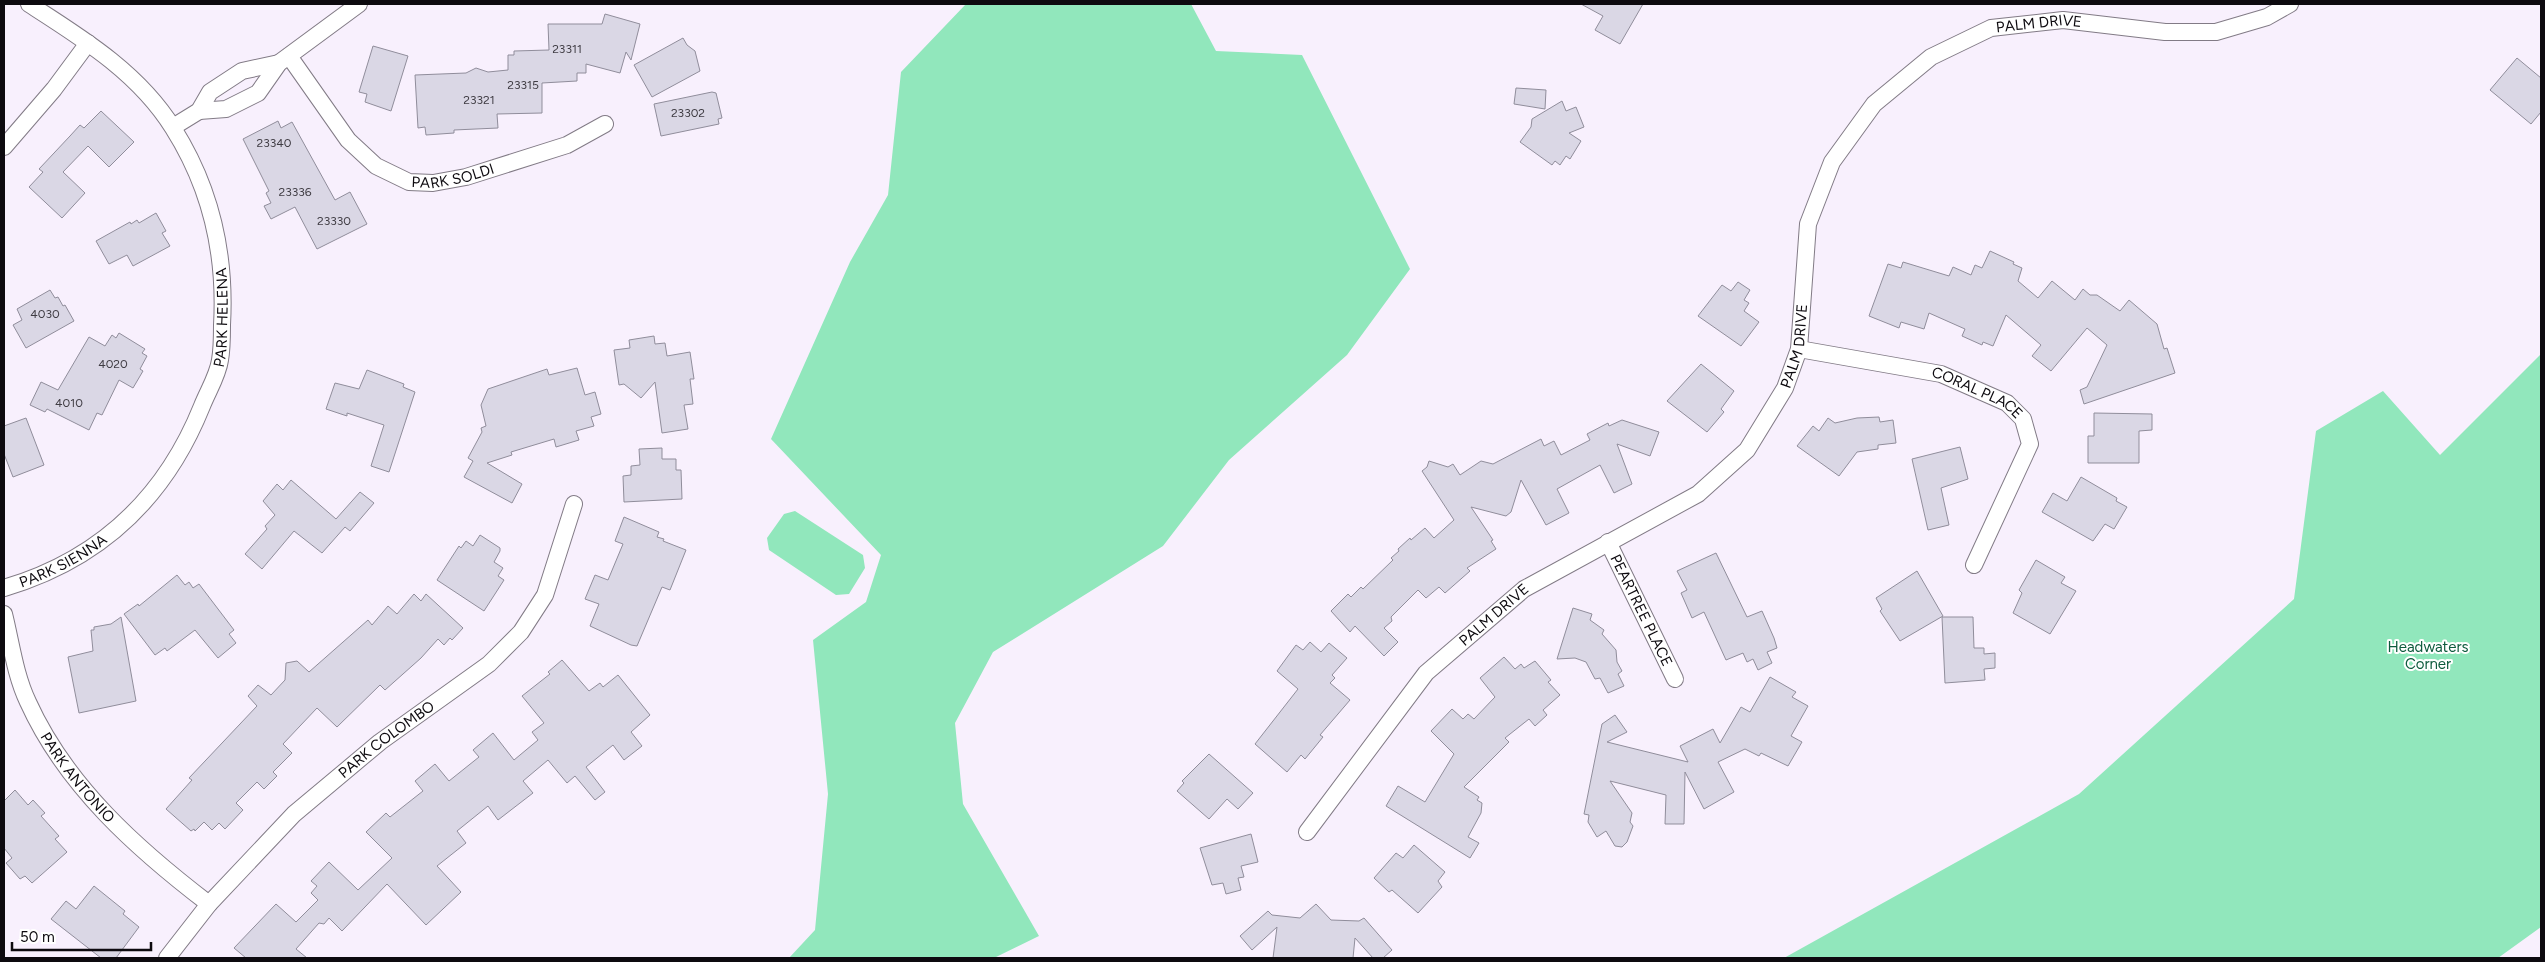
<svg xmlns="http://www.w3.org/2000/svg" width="2545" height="962" viewBox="0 0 2545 962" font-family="Figtree,sans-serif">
	<rect width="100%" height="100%" fill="#f8f0fd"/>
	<path fill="#91e7bc" d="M966 4H1191L1216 51 1302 55 1410 269 1347 355 1229 460 1163 546 993 652 955 723 963 804 1039 936 994 958H789L815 930 828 794 813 640 866 602 881 555 771 439 850 262 888 195 901 72Z
		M2541 354V927L2498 958H1784L2079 794 2294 599 2316 431 2383 391 2440 455Z
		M795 511 863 555 865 568 849 594 836 595 769 550 767 538 784 514Z"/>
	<path fill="#dad7e5" stroke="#908d9b" d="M1581 4H1643L1620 44 1595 30 1603 16Z
		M605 14 640 24 631 60 626 52 620 73 586 64V73H577V81L542 83V113L497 114 498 128 454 130V133L426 135 425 127 418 128 415 75 466 73 476 68 488 72 508 70V55H514V51L549 50 548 24H602Z
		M683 38 687 45 695 51 700 71 652 97 634 65Z
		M373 46 408 56 391 111 365 102 367 94 359 92Z
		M2517 58 2541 78V112L2531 124 2490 90Z
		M1516 88 1546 90 1545 109 1514 104Z
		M712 92 716 93 722 118 718 119 719 124 661 136 654 104Z
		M1562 101 1566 111 1576 107 1584 127 1569 133 1581 141 1570 159 1566 156 1560 165 1555 161 1552 165 1520 142 1531 127 1532 119Z
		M101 111 134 142 109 167 88 146 63 172 85 193 62 218 29 187 43 172 39 169 70 136 80 125 84 128Z
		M278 121 281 128 292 122 335 200 350 192 367 224 317 249 295 207 271 219 264 206 271 203 266 193 269 191 243 139Z
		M156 213 166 231 162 233 170 246 133 266 127 255 109 264 96 241 130 222 131 224 137 220 139 223Z
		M1990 251 2014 262 2013 264 2022 268 2018 281 2038 298 2052 281 2075 300 2083 289 2090 295H2097L2120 311 2129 300 2157 324 2164 349 2167 348 2175 373 2084 404 2080 390 2087 387 2107 345 2087 328 2051 371 2032 356 2041 345 2006 315 1993 346 1983 342 1982 345 1962 336 1965 329 1929 313 1924 329 1901 322 1899 328 1869 316 1888 264 1901 268 1903 262 1949 276 1953 267 1971 275 1975 265 1982 268Z
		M1738 282 1750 290 1744 300 1749 303 1744 311 1759 322 1741 346 1698 316 1722 285 1731 291Z
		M50 290 55 298 58 297 63 306 65 305 74 321 26 348 13 325 22 320 17 309Z
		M119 333 145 349 142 353 147 356 140 369 143 371 133 388 119 380 102 415 97 413 89 430 47 409 45 412 30 405 41 382 58 390 89 337 105 346 112 335 116 338Z
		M654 336 655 344 665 343 667 356 690 352 694 379H690L693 404 684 405 688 429 662 433 655 382 641 398 624 384 619 385 614 350 630 348 629 340Z
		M1701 364 1734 391 1721 409 1724 412 1707 432 1667 401Z
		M577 368 585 395 595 392 601 414 591 417 594 426 576 431 579 440 556 447 554 439 511 452 512 455 487 463 522 484 512 503 464 477 473 461 468 458 482 432 481 428 486 426 481 405 488 389 547 369 549 375Z
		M367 370 404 384 403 387 415 392 389 472 371 466 384 425 347 413V416L326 409 335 383 359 389Z
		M2094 413 2152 414V430L2139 431V463H2088V436H2094Z
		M1879 417 1880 422 1893 420 1896 443 1878 445V449L1857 452 1839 476 1797 446 1813 426 1819 431 1828 418 1835 423 1857 418Z
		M26 418 44 465 13 477 4 454V426Z
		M1622 420 1659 432 1650 456 1617 444 1632 484 1614 493 1600 465 1557 489 1569 513 1546 525 1521 480 1511 512 1506 516 1471 507 1493 540 1491 541 1496 549 1467 568 1470 571 1445 593 1439 587 1426 598 1418 590 1391 617 1392 621 1384 628 1398 642 1384 656 1355 626 1350 632 1331 611 1348 594 1351 597 1361 587 1363 589 1393 560 1391 558 1399 551 1398 549 1410 538 1411 540 1425 528 1434 538 1454 520 1422 471 1427 467 1429 461 1448 467 1453 464 1460 475 1481 461 1493 464 1541 439 1544 446 1554 441 1561 455 1590 440 1587 434 1608 423 1609 426Z
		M1960 447 1968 479 1941 488 1949 525 1928 530 1912 459Z
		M662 448V459H676V470H681L682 499 624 502 623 476 631 475V466L640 465 639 449Z
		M2081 477 2117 498 2116 501 2127 507 2114 529 2105 524 2093 541 2042 512 2053 493 2067 501Z
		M291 480 336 519 360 492 374 503 350 531 345 527 322 553 294 531 262 569 245 554 267 529 265 526 275 515 263 501 277 484 283 490Z
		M624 517 659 532 657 537 664 539 663 541 686 550 670 590 662 587 637 646 631 645 590 626 599 604 585 599 595 575 608 580 623 544 615 541Z
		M480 535 500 548V551L494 562 503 568 498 576 504 580 484 611 437 580 459 546 461 548 466 541 473 546Z
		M1716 553 1747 617 1762 611 1774 638 1777 648 1767 652 1772 663 1758 670 1753 659 1747 662 1743 653 1726 660 1704 612 1692 618 1681 593 1687 590 1677 571Z
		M2036 560 2065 577 2061 583 2076 591 2050 634 2013 613 2022 593 2019 590Z
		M1917 571 1943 616 1900 641 1880 611 1882 609 1876 598Z
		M177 575 185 585 189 582 193 588 199 584 234 630 229 634 236 643 218 658 195 630 167 651 165 648 155 655 124 614 138 604 139 606Z
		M414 594 421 601 426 594 463 628 452 640 450 638 444 645 438 639 421 658 385 690 380 685 337 727 317 708 283 744 292 753 273 772 277 776 264 789 257 782 236 803 243 810 225 829 219 823 212 830 204 822 195 831 194 829 191 831 166 809 192 780 189 778 257 706 248 696 258 685 271 695 285 680 286 663 297 661 309 672 368 620 372 625 388 606 397 614Z
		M1573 608 1592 614 1590 620 1604 630 1602 634 1616 650 1617 662 1622 671 1618 674 1624 686 1608 693 1600 678 1595 679 1586 662 1575 658 1557 659Z
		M121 617 136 701 79 713 68 657 93 651 91 630H94V627L111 624Z
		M1942 617H1973L1974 648H1984V654L1995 653V668L1984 669 1985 680 1945 683Z
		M1310 642 1321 652 1329 643 1347 658 1332 675 1335 678 1330 683 1350 700 1320 735 1323 737 1305 759 1301 755 1287 772 1255 744 1298 689 1277 671 1296 645 1303 650Z
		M1504 657 1515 669 1521 664 1524 668 1535 661 1551 680 1548 682 1560 695 1543 710 1547 715 1535 726 1529 719 1505 738 1509 742 1464 787 1479 797 1477 800 1482 803 1481 813 1468 837 1479 843 1470 858 1386 806 1398 786 1425 802 1454 754 1431 731 1452 709 1463 719 1468 714 1474 719 1495 697 1480 678Z
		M562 660 589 691 600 683 603 687 618 675 650 715 631 732 642 746 624 760 613 745 586 767 605 792 595 800 575 776 567 783 548 760 523 781 533 793 498 820 488 806 457 831 466 843 437 866 461 892 426 925 387 884 342 931 329 918 324 924 319 923 296 949 307 958H246L234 948 276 904 296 922 318 900 311 893 317 886 311 881 329 862 358 890 392 858 366 832 386 813 390 817 423 791 415 781 435 764 449 781 479 757 473 750 493 733 514 760 538 740 532 732 544 723 522 696 550 674 548 672Z
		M1770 677 1796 692 1792 697 1808 706 1791 736 1802 742 1788 766 1761 753 1759 756 1745 749 1718 762 1734 792 1704 809 1685 772 1684 824H1665L1666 795 1610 781 1632 813 1630 822 1633 826 1627 842 1622 847 1615 846 1606 831 1597 837 1588 822 1589 815 1584 814 1602 724 1615 715 1627 732 1607 742 1688 762 1680 746 1713 729 1720 743 1741 707 1750 712Z
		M1209 754 1253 793 1238 809 1227 799 1209 819 1177 791 1184 783 1182 781Z
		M15 790 28 805 33 800 45 813 41 816 59 836 55 839 67 852 32 883 25 876 20 879 6 863 12 858 4 848V801Z
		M1251 834 1258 862 1241 866 1244 877 1238 878 1241 890 1226 894 1223 883 1212 885 1200 848Z
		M1414 845 1445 872 1438 881 1442 887 1418 913 1392 890 1389 892 1374 878 1396 853 1403 858Z
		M94 886 125 911 123 914 139 927 116 958H101L51 919 66 901 76 909Z
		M1316 904 1331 920 1359 921 1364 918 1392 950 1383 958H1373L1355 938 1353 958H1273L1277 927 1252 950 1240 936 1268 911 1272 915 1300 918Z"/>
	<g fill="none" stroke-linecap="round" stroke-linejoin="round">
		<defs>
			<g id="minor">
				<path id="s1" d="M289 56 348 140 376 166 409 182 433 183 466 177 567 145 605 124"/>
				<path d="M199 111 226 109 258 93 279 63 359 4"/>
				<path d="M173 127 199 111 210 92 242 71 279 63"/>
				<path d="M4 147 54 89 88 43"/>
				<path id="s2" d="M1799 349 1941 374 2007 403 2023 419 2030 444 1974 565"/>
				<path id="s3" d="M1608 542 1675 679"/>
				<path id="s4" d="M4 588C99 560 165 498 202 406 208 391 218 375 220 360 222 349 222 336 222 325 226 255 211 188 173 128 139 73 82 38 29 4"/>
				<path id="s5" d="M4 614C11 642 15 675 28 702 66 786 137 849 209 904"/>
				<path id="s6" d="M1307 832 1426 673 1524 589 1698 494 1747 450 1785 388 1799 349 1808 224 1832 162 1874 104 1931 57 1991 28 2063 20 2165 32H2216L2267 17 2290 4"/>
				<path id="s7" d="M167 958 209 904 294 814 380 742 489 664 521 632 545 595 574 504"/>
			</g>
		</defs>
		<use href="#minor" stroke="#827b86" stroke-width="18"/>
		<use href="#minor" stroke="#fff" stroke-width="16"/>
	</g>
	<g text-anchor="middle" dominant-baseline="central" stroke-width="4" stroke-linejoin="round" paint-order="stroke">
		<g font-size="12" fill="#403d44">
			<text x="567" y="49">23311</text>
			<text x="523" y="85">23315</text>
			<text x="479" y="100">23321</text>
			<text x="688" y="113">23302</text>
			<text x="274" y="143">23340</text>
			<text x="295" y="192">23336</text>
			<text x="334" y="221">23330</text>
			<text x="45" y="314">4030</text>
			<text x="113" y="364">4020</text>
			<text x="69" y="403">4010</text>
		</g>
		<g font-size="15" fill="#0d0a0f" stroke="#fff">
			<text stroke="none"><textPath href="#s6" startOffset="1158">PALM DRIVE</textPath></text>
			<text stroke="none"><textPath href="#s1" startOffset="222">PARK SOLDI</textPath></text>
			<text stroke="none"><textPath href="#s4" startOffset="371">PARK HELENA</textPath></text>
			<text stroke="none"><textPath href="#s6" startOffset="708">PALM DRIVE</textPath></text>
			<text stroke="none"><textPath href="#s2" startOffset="185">CORAL PLACE</textPath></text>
			<text stroke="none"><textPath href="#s4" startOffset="65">PARK SIENNA</textPath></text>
			<text stroke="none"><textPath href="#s3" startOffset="76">PEARTREE PLACE</textPath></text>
			<text stroke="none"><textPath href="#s6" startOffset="288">PALM DRIVE</textPath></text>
			<text stroke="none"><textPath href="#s7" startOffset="311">PARK COLOMBO</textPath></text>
			<text stroke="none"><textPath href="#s5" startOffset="182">PARK ANTONIO</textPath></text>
		</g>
		<g font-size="15" fill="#0d5b3d" stroke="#fff">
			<text x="2428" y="647">Headwaters<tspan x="2428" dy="17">Corner</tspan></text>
		</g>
	</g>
	<rect width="2545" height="962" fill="none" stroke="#0d0a0f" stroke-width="10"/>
	<path d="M12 942v8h139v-8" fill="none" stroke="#0d0a0f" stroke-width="2.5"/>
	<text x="20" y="942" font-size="15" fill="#0d0a0f" stroke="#ffffff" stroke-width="4" paint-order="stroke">50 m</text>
</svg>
